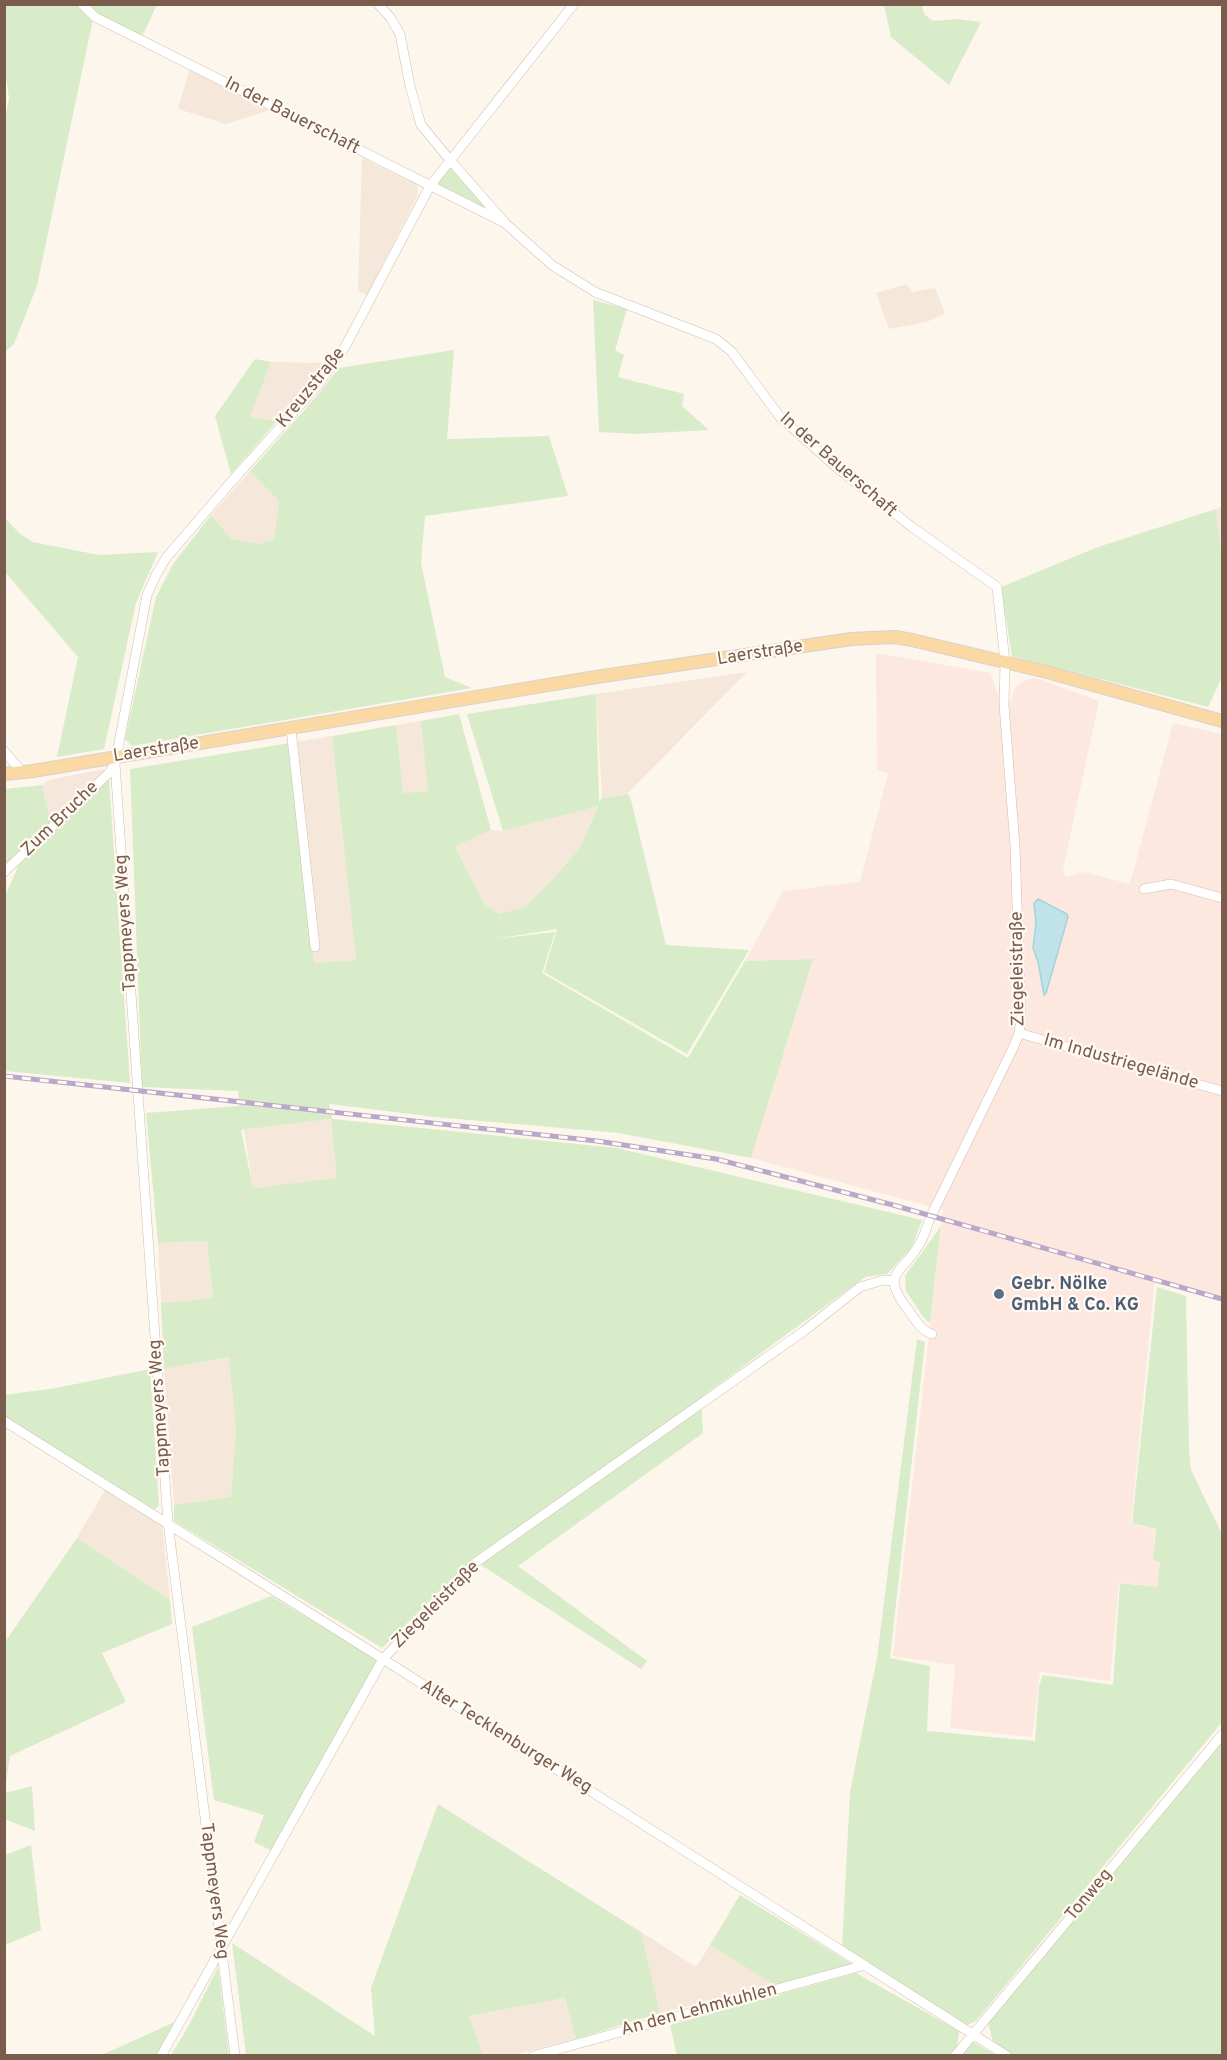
<svg xmlns="http://www.w3.org/2000/svg" width="1227" height="2060" viewBox="0 0 1227 2060" font-family="Overpass,sans-serif">
	<rect width="100%" height="100%" fill="#fdf6ec"/>
	<path fill="#f5e8da" d="M190 68 244 95 270 110 226 124 178 109Z
		M362 158 418 185 417 197 367 295 358 291Z
		M907 284 912 292 935 288 945 313 927 322 889 329 876 293Z
		M271 362 327 363 277 421 250 417Z
		M250 471 279 501 274 540 258 544 232 539 211 515Z
		M1222 506V558L1216 509Z
		M747 672 627 794 602 798 596 694Z
		M421 721 429 791 403 793 396 725Z
		M332 736 356 960 314 963 290 743Z
		M104 769 103 774 51 823 42 785 48 780Z
		M598 805 579 849 552 880 525 907 498 914 484 904 455 845 491 830 503 831Z
		M331 1119 338 1179 253 1188 244 1130Z
		M207 1241 213 1298 161 1303 158 1243Z
		M230 1357 236 1429 231 1497 174 1505 164 1369Z
		M105 1490 162 1525 170 1600 77 1538Z
		M641 1932 696 1967 710 1945 774 1985 660 2013Z
		M566 1998 576 2039 514 2055H483L469 2016Z"/>
	<path fill="#fde8e0" d="M876 653 990 673 999 697 1011 700 1015 688 1020 683 1032 678 1039 679 1099 701 1063 870 1066 877 1084 872 1130 884 1173 723 1222 734V1297L1155 1278 1131 1523 1155 1530 1153 1560 1160 1562 1157 1587 1119 1582 1110 1681 1040 1672 1032 1737 950 1728 955 1665 893 1656 943 1210 751 1158 813 959 745 961 783 891 860 882 888 773 877 770Z"/>
	<path fill="#d8ecc9" fill-rule="evenodd" d="M5 5H77L93 19 37 286 14 344 5 352 4 127 9 98 4 60Z
		M87 5H157L142 36 97 15Z
		M884 5H922L924 14 933 21 957 19 981 22 949 85 891 37Z
		M451 167 489 209 487 211 437 184Z
		M593 300 627 309 615 350 624 355 618 377 684 394 682 406 709 430 636 434 599 432Z
		M454 350 447 439 549 436 568 496 425 516 421 563 445 677 472 688 132 746 125 739 156 597 173 564 211 515 232 539 258 544 274 540 279 501 250 471 316 397 339 368Z
		M255 359 271 362 250 417 277 421 231 474 215 416Z
		M1216 509 1222 558V677L1208 707 1012 656 1001 587 1098 547Z
		M5 518 20 534 33 542 99 555 158 552 136 603 104 749 57 757 78 657 5 572Z
		M596 694 599 802 602 798 627 794 630 796 666 945 749 950 687 1054 544 972 557 929 494 939 555 932 542 973 688 1058 745 961 813 959 751 1158 619 1133 435 1117 329 1104 332 1119 617 1148 922 1220 912 1247 887 1274 865 1277 701 1397 703 1433 518 1566 647 1661 641 1669 472 1559 382 1648 174 1521V1505L231 1497 236 1429 229 1357 164 1369 161 1303 213 1298 207 1241 158 1243 146 1113 239 1106 238 1091 142 1087 130 769 290 743 314 963 356 960 332 736 396 725 403 793 428 791 421 721 459 714 491 830 455 846 484 904 499 914 525 907 552 880 579 849 598 806 503 831 467 714ZM331 1119 337 1178 253 1188 241 1130Z
		M109 779 130 1083 5 1071V896L21 860Z
		M42 785 51 823 5 867V789Z
		M941 1226 930 1323 924 1318 906 1291 905 1276Z
		M1157 1287 1186 1296 1189 1451 1191 1470 1222 1534V1722L976 2021 967 2025 842 1948 850 1792 877 1658 917 1339 925 1342 890 1658 930 1666 927 1731 1035 1741 1039 1686 1043 1675 1113 1685 1120 1583 1157 1587 1160 1562 1153 1560 1156 1529 1132 1523Z
		M150 1369 159 1506 153 1510 5 1421 4 1395 56 1388Z
		M77 1538 170 1600 172 1624 102 1653 126 1702 10 1756 5 1791V1642Z
		M271 1596 378 1660 272 1851 254 1842 264 1815 214 1800 192 1627Z
		M1222 1741V2055H1011L994 2045 988 2023Z
		M32 1786 35 1831 5 1819V1793Z
		M438 1804 641 1932 660 2013 576 2039 565 1998 469 2016 483 2055H246L232 1943 375 2036 371 1988Z
		M31 1845 41 1930 5 1945V1855Z
		M740 1895 852 1964 774 1985 710 1945Z
		M218 1967 229 2055H171L188 2027Z
		M856 1973 959 2031 957 2048 950 2055 677 2056 670 2025Z
		M179 2020 159 2055H102Z
		M972 2041 995 2055 960 2056Z"/>
	<path fill="#bfe3e8" stroke="#a5d3da" stroke-width="1.5" d="M1038 899 1067 914 1068 917 1046 993 1044 995 1038 962 1033 948 1036 923 1034 903Z"/>
	<g fill="none" stroke-linecap="round" stroke-linejoin="round">
		<defs>
			<path id="minor" d="M82 4 95 17 503 222
				M378 4 390 17 400 34 410 86 421 125 450 160 505 223 552 265 595 292 716 339 732 352 780 417 835 466 912 527 997 587 1005 662 1004 705 1015 846 1021 1018 1019 1033 1014 1046 931 1216C927 1225 925 1235 920 1243 903 1275 878 1271 909 1311 915 1320 922 1331 932 1334
				M291 729 315 947
				M4 751 22 772
				M4 872 109 773 115 764
				M1144 889 1171 884 1222 898
				M1019 1033 1222 1091
				M4 1421 383 1659 1007 2056
				M161 2056 383 1659 475 1563 804 1331 860 1287 884 1280 894 1281
				M235 2056 168 1523 115 764 147 595 156 575 166 558 232 481 318 385 346 345 430 186 574 4
				M533 2056 865 1965
				M955 2056 1222 1735"/>
			<path id="major" d="M4 774 33 771 590 678 851 639 895 637 912 640 1047 672 1222 721"/>
		</defs>
		<use href="#minor" stroke="#d1beb0" stroke-width="10"/>
		<use href="#major" stroke="#dad1cd" stroke-width="14"/>
		<use href="#minor" stroke="#fff" stroke-width="9"/>
		<use href="#major" stroke="#fbd9a5" stroke-width="12"/>
		<defs>
			<path id="rail" d="M4 1076 597 1141 716 1159 893 1205 1222 1299"/>
		</defs>
		<use href="#rail" stroke="#b9a8c9" stroke-width="5"/>
		<use href="#rail" stroke="#fffaf3" stroke-width="3" stroke-dasharray="9" stroke-linecap="butt"/>
	</g>
	<circle fill="#5c6f8a" stroke="#fffaf3" stroke-width="2" cx="999" cy="1294" r="6"/>
	<g text-anchor="middle" dominant-baseline="central" stroke-width="4.5" stroke-linejoin="round" paint-order="stroke">
		<g font-size="18" fill="#7a5c4d" stroke="#fffaf3">
			<text transform="translate(292 116) rotate(27)">In der Bauerschaft</text>
			<text transform="translate(311 388) rotate(-51)">Kreuzstraße</text>
			<text transform="translate(838 465) rotate(41)">In der Bauerschaft</text>
			<text transform="translate(760 653) rotate(-9)">Laerstraße</text>
			<text transform="translate(156 750) rotate(-9)">Laerstraße</text>
			<text transform="translate(60 819) rotate(-44)">Zum Bruche</text>
			<text transform="translate(126 923) rotate(-94)">Tappmeyers Weg</text>
			<text transform="translate(1018 969) rotate(-91)">Ziegeleistraße</text>
			<text transform="translate(1121 1062) rotate(16)">Im Industriegelände</text>
			<text transform="translate(160 1408) rotate(-94)">Tappmeyers Weg</text>
			<text transform="translate(436 1605) rotate(-45)">Ziegeleistraße</text>
			<text transform="translate(506 1737) rotate(32)">Alter Tecklenburger Weg</text>
			<text transform="translate(214 1891) rotate(83)">Tappmeyers Weg</text>
			<text transform="translate(1089 1895) rotate(-50)">Tonweg</text>
			<text transform="translate(699 2010) rotate(-15)">An den Lehmkuhlen</text>
		</g>
		<g font-size="18" font-weight="bold" fill="#4e5e75" stroke="#fffaf3" text-anchor="start">
			<text x="1011" y="1284">Gebr. Nölke<tspan x="1011" dy="21">GmbH &amp; Co. KG</tspan></text>
		</g>
	</g>
	<rect width="1227" height="2060" fill="none" stroke="#7a5c4d" stroke-width="12"/>
</svg>
